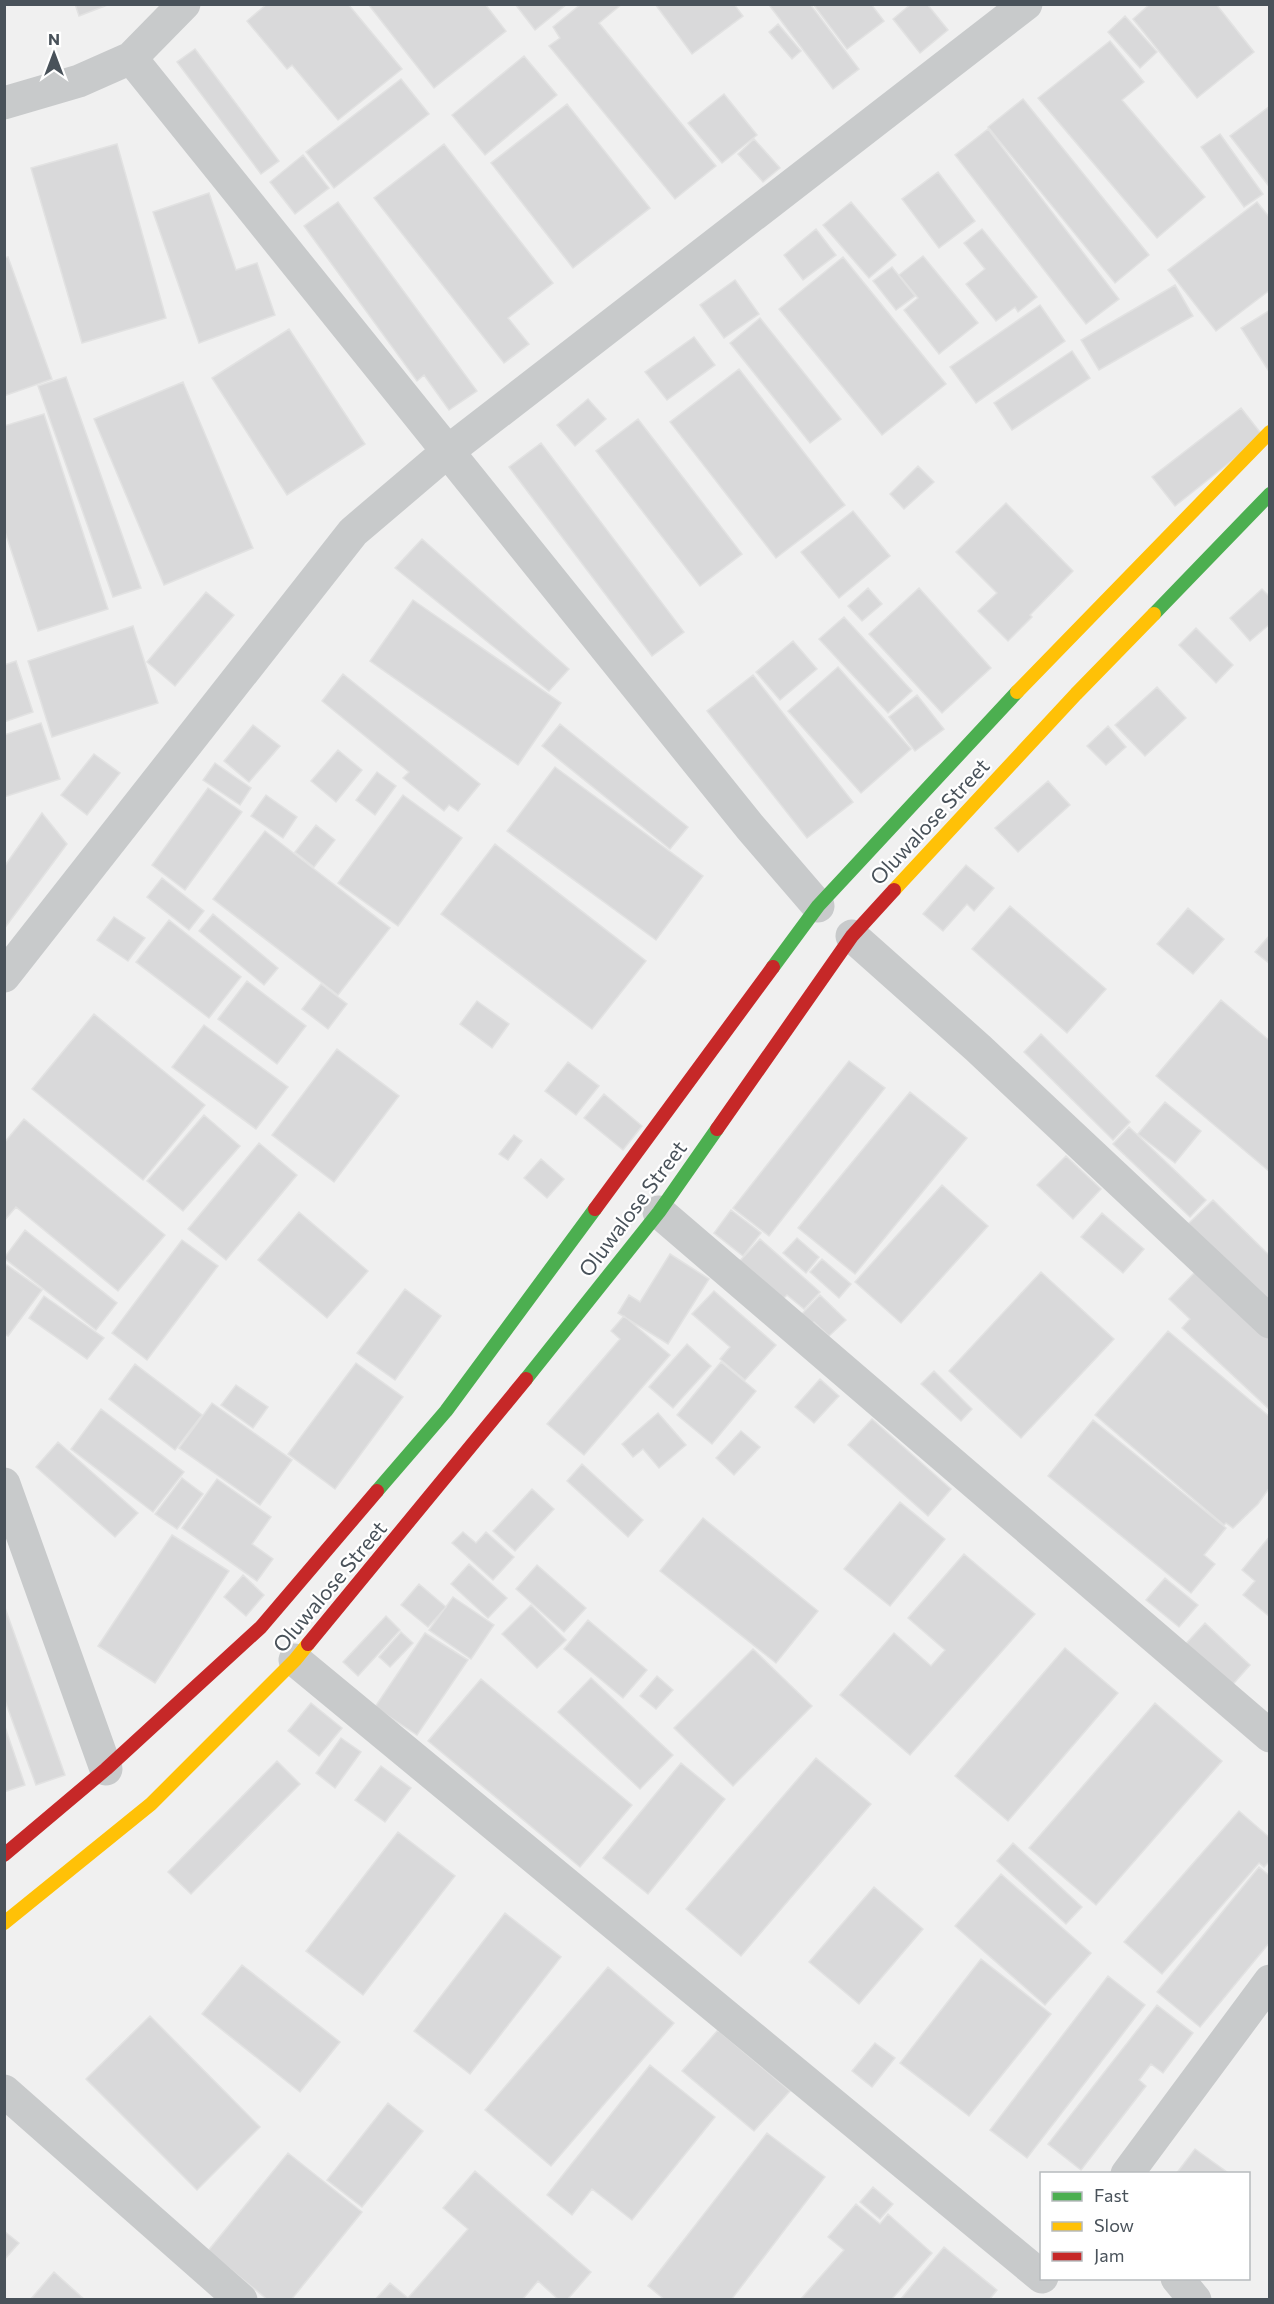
<svg xmlns="http://www.w3.org/2000/svg" width="1274" height="2304" viewBox="0 0 1274 2304" font-family="Commissioner,sans-serif">
	<rect width="100%" height="100%" fill="#f0f0f0"/>
	<path fill="#d9d9da" stroke="#e2e2e2" stroke-width="1.5" d="M75 4H110L79 16Z
		M267 4H348L402 69 338 120 292 65 287 69 247 21Z
		M368 4H485L506 31 434 88Z
		M515 4H567L535 30Z
		M581 4H622L599 23 716 166 675 199 549 46 560 38 553 27Z
		M655 4H734L743 16 692 54Z
		M810 4 859 69 833 89 769 5Z
		M813 4H871L884 21 847 49Z
		M911 4H927L948 30 920 53 893 19Z
		M1150 4H1216L1254 52 1197 98 1133 19Z
		M1125 16 1157 52 1140 68 1108 32Z
		M778 24 801 51 792 59 769 32Z
		M1110 41 1144 82 1122 100 1205 197 1157 238 1038 98Z
		M195 49 279 161 261 174 177 62Z
		M524 56 557 95 485 155 452 115Z
		M401 79 429 114 334 188 306 152Z
		M724 94 757 135 722 163 688 123Z
		M1023 99 1149 255 1115 283 988 127Z
		M567 104 650 208 573 268 491 163Z
		M1270 106V183L1268 185 1230 136Z
		M988 129 1119 299 1086 324 955 155Z
		M1220 134 1263 194 1244 207 1201 147Z
		M754 139 780 168 763 182 738 154Z
		M117 144 166 318 82 343 31 168Z
		M444 144 553 283 508 318 529 344 504 363 374 198Z
		M303 155 329 188 295 214 270 182Z
		M938 172 975 221 939 248 902 199Z
		M209 193 236 270 257 263 275 315 199 343 153 212Z
		M338 202 477 391 449 410 424 375 417 381 304 226Z
		M851 202 896 255 869 278 823 225Z
		M1257 202 1270 218V290L1216 331 1168 270Z
		M816 229 836 255 803 280 784 255Z
		M982 229 1037 297 1018 312 1015 307 996 321 966 284 985 269 964 243Z
		M923 256 978 323 939 354 904 310 918 298 899 275Z
		M8 257 52 379 4 396V258Z
		M843 257 946 384 882 435 779 309Z
		M892 267 915 296 896 310 873 281Z
		M735 280 759 314 724 338 700 305Z
		M1175 285 1193 316 1099 370 1081 340Z
		M1040 305 1065 341 976 403 950 367Z
		M1270 310V373L1241 328Z
		M760 318 841 419 810 443 730 343Z
		M289 329 365 444 287 495 212 378Z
		M694 337 715 365 667 400 645 372Z
		M1072 351 1090 378 1012 430 994 403Z
		M739 369 845 505 776 558 670 422Z
		M66 377 141 588 113 597 38 386Z
		M183 382 253 548 164 585 94 419Z
		M588 399 606 419 575 446 557 425Z
		M1241 408 1263 436 1175 506 1152 477Z
		M44 414 108 609 38 631 4 529V426Z
		M638 419 742 554 700 586 596 451Z
		M541 443 684 632 652 656 509 467Z
		M918 466 934 482 904 509 890 494Z
		M1006 503 1073 571 1030 615 1032 617 1008 641 978 611 997 593 956 552Z
		M853 511 890 556 839 598 801 552Z
		M422 539 569 669 549 691 395 568Z
		M868 588 882 604 862 621 848 606Z
		M919 588 991 668 942 713 869 634Z
		M1262 589 1270 597V624L1250 641 1230 618Z
		M206 592 234 615 175 686 147 662Z
		M413 600 561 703 518 765 370 661Z
		M844 617 912 691 888 713 819 639Z
		M133 626 158 703 52 737 28 661Z
		M1196 628 1233 665 1216 683 1179 645Z
		M793 641 817 669 780 700 756 672Z
		M16 661 33 712 4 722V665Z
		M838 667 911 749 861 793 788 711Z
		M343 674 480 784 458 811 449 805 444 811 403 778 409 772 322 701Z
		M753 675 853 802 807 838 707 711Z
		M1157 687 1186 718 1145 756 1115 725Z
		M917 695 944 729 915 751 889 717Z
		M41 723 60 779 4 797V735Z
		M560 724 688 827 670 849 542 746Z
		M253 725 280 746 249 782 224 761Z
		M1108 726 1126 747 1106 765 1087 746Z
		M338 750 362 770 336 802 311 781Z
		M94 754 120 773 87 815 61 795Z
		M215 763 251 788 240 805 203 780Z
		M555 767 703 876 656 940 507 831Z
		M377 772 396 786 375 815 356 800Z
		M1048 781 1070 805 1018 852 995 828Z
		M208 788 242 812 185 890 152 865Z
		M266 795 297 817 283 838 251 816Z
		M403 795 462 838 398 926 338 883Z
		M42 813 67 844 4 929V867Z
		M316 825 335 840 314 867 295 852Z
		M265 831 390 928 338 995 213 899Z
		M495 844 646 961 592 1029 441 914Z
		M966 865 994 888 974 911 967 904 943 931 923 914Z
		M162 878 204 911 189 930 147 897Z
		M1010 906 1106 989 1067 1033 972 949Z
		M1188 908 1224 939 1193 974 1157 944Z
		M213 914 278 968 264 985 199 931Z
		M114 917 145 938 128 961 97 940Z
		M169 920 241 977 209 1018 136 962Z
		M1270 935V964L1255 952Z
		M247 981 306 1026 277 1064 218 1019Z
		M321 984 347 1004 328 1029 302 1009Z
		M1221 1000 1270 1041V1172L1156 1076Z
		M477 1001 509 1024 492 1048 460 1024Z
		M94 1014 205 1105 143 1180 32 1089Z
		M204 1025 288 1087 256 1129 172 1067Z
		M1041 1034 1130 1122 1113 1140 1024 1052Z
		M337 1049 399 1096 334 1182 272 1135Z
		M849 1061 885 1088 769 1236 733 1208Z
		M568 1062 599 1086 576 1115 545 1091Z
		M910 1092 967 1138 855 1274 798 1228Z
		M604 1094 642 1126 623 1150 584 1118Z
		M1165 1102 1201 1131 1175 1163 1138 1134Z
		M204 1115 240 1146 183 1211 147 1181Z
		M24 1119 165 1235 118 1291 16 1207 4 1221V1143Z
		M1129 1127 1206 1200 1190 1217 1113 1144Z
		M514 1135 522 1141 508 1160 499 1154Z
		M259 1143 297 1175 226 1260 188 1229Z
		M1066 1156 1101 1189 1073 1219 1037 1185Z
		M541 1159 564 1179 547 1198 524 1178Z
		M942 1185 988 1226 901 1323 855 1282Z
		M1213 1200 1270 1256V1308L1187 1225Z
		M731 1210 761 1233 743 1256 714 1233Z
		M299 1212 368 1271 327 1318 258 1260Z
		M1102 1213 1144 1249 1123 1273 1081 1237Z
		M25 1230 117 1303 96 1330 4 1258Z
		M797 1238 819 1257 806 1273 783 1253Z
		M760 1239 820 1292 804 1309 787 1295 781 1301 738 1263Z
		M182 1240 218 1266 147 1360 112 1333Z
		M670 1254 709 1279 668 1344 618 1313 629 1295 640 1302Z
		M822 1259 851 1284 839 1298 810 1272Z
		M7 1265 42 1290 8 1336 4 1334V1268Z
		M1197 1270 1270 1338V1410L1182 1328 1190 1319 1169 1299Z
		M1041 1272 1114 1339 1021 1438 949 1371Z
		M405 1289 441 1316 395 1380 357 1353Z
		M714 1291 776 1345 745 1380 720 1359 730 1347 692 1314Z
		M820 1295 846 1320 829 1336 814 1322 809 1327 799 1317Z
		M44 1296 104 1338 87 1359 29 1318Z
		M624 1316 670 1355 584 1455 547 1424 620 1339 611 1331Z
		M1168 1331 1270 1417V1487L1258 1504 1233 1528 1226 1523 1224 1525 1095 1415Z
		M687 1344 711 1366 673 1408 649 1387Z
		M721 1362 756 1391 712 1444 677 1415Z
		M356 1363 403 1397 335 1489 288 1454Z
		M135 1364 202 1415 175 1450 109 1399Z
		M934 1371 972 1409 961 1421 921 1384Z
		M820 1379 839 1396 814 1423 795 1407Z
		M236 1385 268 1407 253 1428 221 1405Z
		M212 1403 292 1460 260 1505 179 1448Z
		M101 1409 184 1472 153 1512 71 1449Z
		M658 1413 686 1445 659 1468 643 1449 633 1457 622 1444Z
		M872 1419 951 1489 928 1516 848 1445Z
		M1093 1420 1226 1528 1204 1555 1215 1564 1191 1593 1048 1476Z
		M741 1431 760 1447 734 1475 716 1458Z
		M58 1442 138 1513 115 1537 36 1467Z
		M582 1464 643 1520 628 1537 567 1481Z
		M182 1478 203 1494 177 1529 155 1514Z
		M217 1479 271 1517 252 1544 273 1559 257 1581 182 1528Z
		M532 1489 554 1509 515 1551 493 1531Z
		M900 1502 945 1539 890 1606 844 1569Z
		M703 1518 818 1611 776 1663 660 1571Z
		M463 1532 476 1543 486 1532 514 1557 493 1580 452 1543Z
		M172 1535 229 1571 155 1683 98 1646Z
		M1270 1536V1617L1243 1595 1255 1581 1242 1570Z
		M964 1554 1035 1614 910 1755 840 1695 894 1633 931 1666 945 1650 908 1618Z
		M469 1564 507 1598 488 1618 451 1584Z
		M537 1565 586 1608 564 1632 516 1589Z
		M243 1575 264 1595 246 1616 224 1597Z
		M1165 1578 1198 1605 1179 1627 1146 1600Z
		M419 1584 446 1607 428 1627 401 1605Z
		M453 1597 494 1625 471 1659 429 1630Z
		M4 1605 65 1775 36 1785 4 1698Z
		M531 1605 566 1640 537 1668 502 1634Z
		M386 1616 400 1630 358 1676 343 1662Z
		M588 1620 647 1670 623 1698 564 1649Z
		M1205 1623 1250 1665 1227 1691 1181 1649Z
		M401 1632 413 1643 390 1667 379 1657Z
		M425 1633 468 1660 417 1735 375 1707Z
		M1065 1648 1118 1693 1008 1821 955 1776Z
		M753 1649 812 1706 733 1786 674 1728Z
		M657 1676 673 1690 656 1709 640 1696Z
		M591 1678 673 1755 640 1789 558 1712Z
		M481 1679 632 1805 580 1867 428 1741Z
		M311 1703 342 1728 319 1756 288 1731Z
		M1155 1703 1222 1761 1096 1905 1029 1848Z
		M4 1724 25 1785 4 1792Z
		M341 1738 361 1752 335 1788 316 1773Z
		M816 1758 871 1804 741 1956 686 1909Z
		M277 1761 300 1784 191 1894 168 1872Z
		M681 1763 725 1799 648 1894 603 1858Z
		M381 1766 411 1788 385 1822 355 1800Z
		M1239 1811 1270 1838V1861L1264 1867 1259 1863 1162 1974 1124 1942Z
		M398 1832 455 1876 363 1995 306 1951Z
		M1013 1843 1082 1907 1066 1924 997 1861Z
		M1259 1867 1270 1876V1942L1200 2027 1157 1992Z
		M1001 1874 1091 1953 1045 2005 955 1926Z
		M874 1887 923 1929 859 2004 809 1962Z
		M505 1913 561 1957 470 2074 414 2031Z
		M981 1959 1051 2014 969 2116 900 2063Z
		M242 1965 340 2042 300 2092 202 2014Z
		M608 1967 674 2023 551 2166 485 2110Z
		M1108 1976 1145 2005 1027 2158 990 2130Z
		M1157 2005 1193 2033 1163 2073 1151 2064 1139 2080 1146 2086 1081 2170 1048 2144Z
		M150 2016 260 2127 197 2190 86 2079Z
		M718 2030 790 2091 754 2131 682 2071Z
		M875 2043 895 2058 872 2087 852 2071Z
		M650 2065 715 2117 632 2220 592 2189 572 2215 547 2195Z
		M388 2103 423 2131 362 2207 327 2180Z
		M767 2133 825 2177 731 2300H665L648 2286Z
		M1195 2149 1227 2172 1226 2174H1176Z
		M288 2153 362 2212 291 2300H268L208 2251Z
		M475 2171 591 2272 567 2300H559L538 2281 522 2300H375L390 2283 408 2298 468 2229 443 2208Z
		M873 2187 893 2204 880 2219 860 2202Z
		M856 2204 880 2224 888 2214 932 2253 891 2300H800L844 2250 828 2237Z
		M4 2231 19 2243 4 2260Z
		M944 2247 997 2290 989 2300H900Z
		M54 2272 85 2300H30Z"/>
	<g fill="none" stroke-linecap="round" stroke-linejoin="round">
		<path stroke="#c8cacb" stroke-width="33" d="M131 58 750 827 818 906
			M4 103 79 81 131 58 184 4
			M852 936 978 1048 1270 1322
			M4 976 353 532 447 452 1026 4
			M659 1212 1270 1736
			M4 1484 106 1769
			M295 1660 1042 2277
			M4 2091 241 2300
			M1127 2174 1270 1981
			M1177 2278 1195 2300"/>
		<path stroke="#4caf50" stroke-width="14" d="M1154 614 1270 494
			M773 967 818 906 1017 692
			M526 1379 659 1212 717 1129
			M377 1491 446 1411 595 1209"/>
		<path stroke="#ffc107" stroke-width="14" d="M1017 692 1270 432
			M894 890 1076 694 1154 614
			M4 1923 151 1804 295 1660 308 1644"/>
		<path stroke="#c62828" stroke-width="14" d="M717 1129 852 936 894 890
			M595 1209 773 967
			M308 1644 526 1379
			M4 1855 106 1769 261 1627 377 1491"/>
	</g>
	<g text-anchor="middle" dominant-baseline="central" stroke-width="4.5" stroke-linejoin="round" paint-order="stroke">
		<g font-size="21" fill="#49525a" stroke="#fff">
			<text transform="translate(929 821) rotate(-47)">Oluwalose Street</text>
			<text transform="translate(632 1208) rotate(-53)">Oluwalose Street</text>
			<text transform="translate(329 1586) rotate(-50)">Oluwalose Street</text>
		</g>
	</g>
	<rect width="1274" height="2304" fill="none" stroke="#49525a" stroke-width="12"/>
	<rect x="1040" y="2172" width="210" height="108" fill="#ffffff" stroke="#b6babd" stroke-width="1.5"/>
	<rect x="1052" y="2192" width="30" height="9" fill="#4caf50" stroke="#b6babd" stroke-width="1.5"/>
	<text x="1094" y="2202" font-size="18" fill="#49525a">Fast</text>
	<rect x="1052" y="2222" width="30" height="9" fill="#ffc107" stroke="#b6babd" stroke-width="1.5"/>
	<text x="1094" y="2232" font-size="18" fill="#49525a">Slow</text>
	<rect x="1052" y="2252" width="30" height="9" fill="#c62828" stroke="#b6babd" stroke-width="1.5"/>
	<text x="1094" y="2262" font-size="18" fill="#49525a">Jam</text>
	<g transform="translate(54 54)" stroke="#ffffff" stroke-width="4.5" paint-order="stroke">
	<path d="M0-4.5L10 22L0 15L-10 22Z" fill="#49525a"/>
	<text y="-9" font-size="16" font-weight="bold" text-anchor="middle" fill="#49525a">N</text>
	</g>
</svg>
